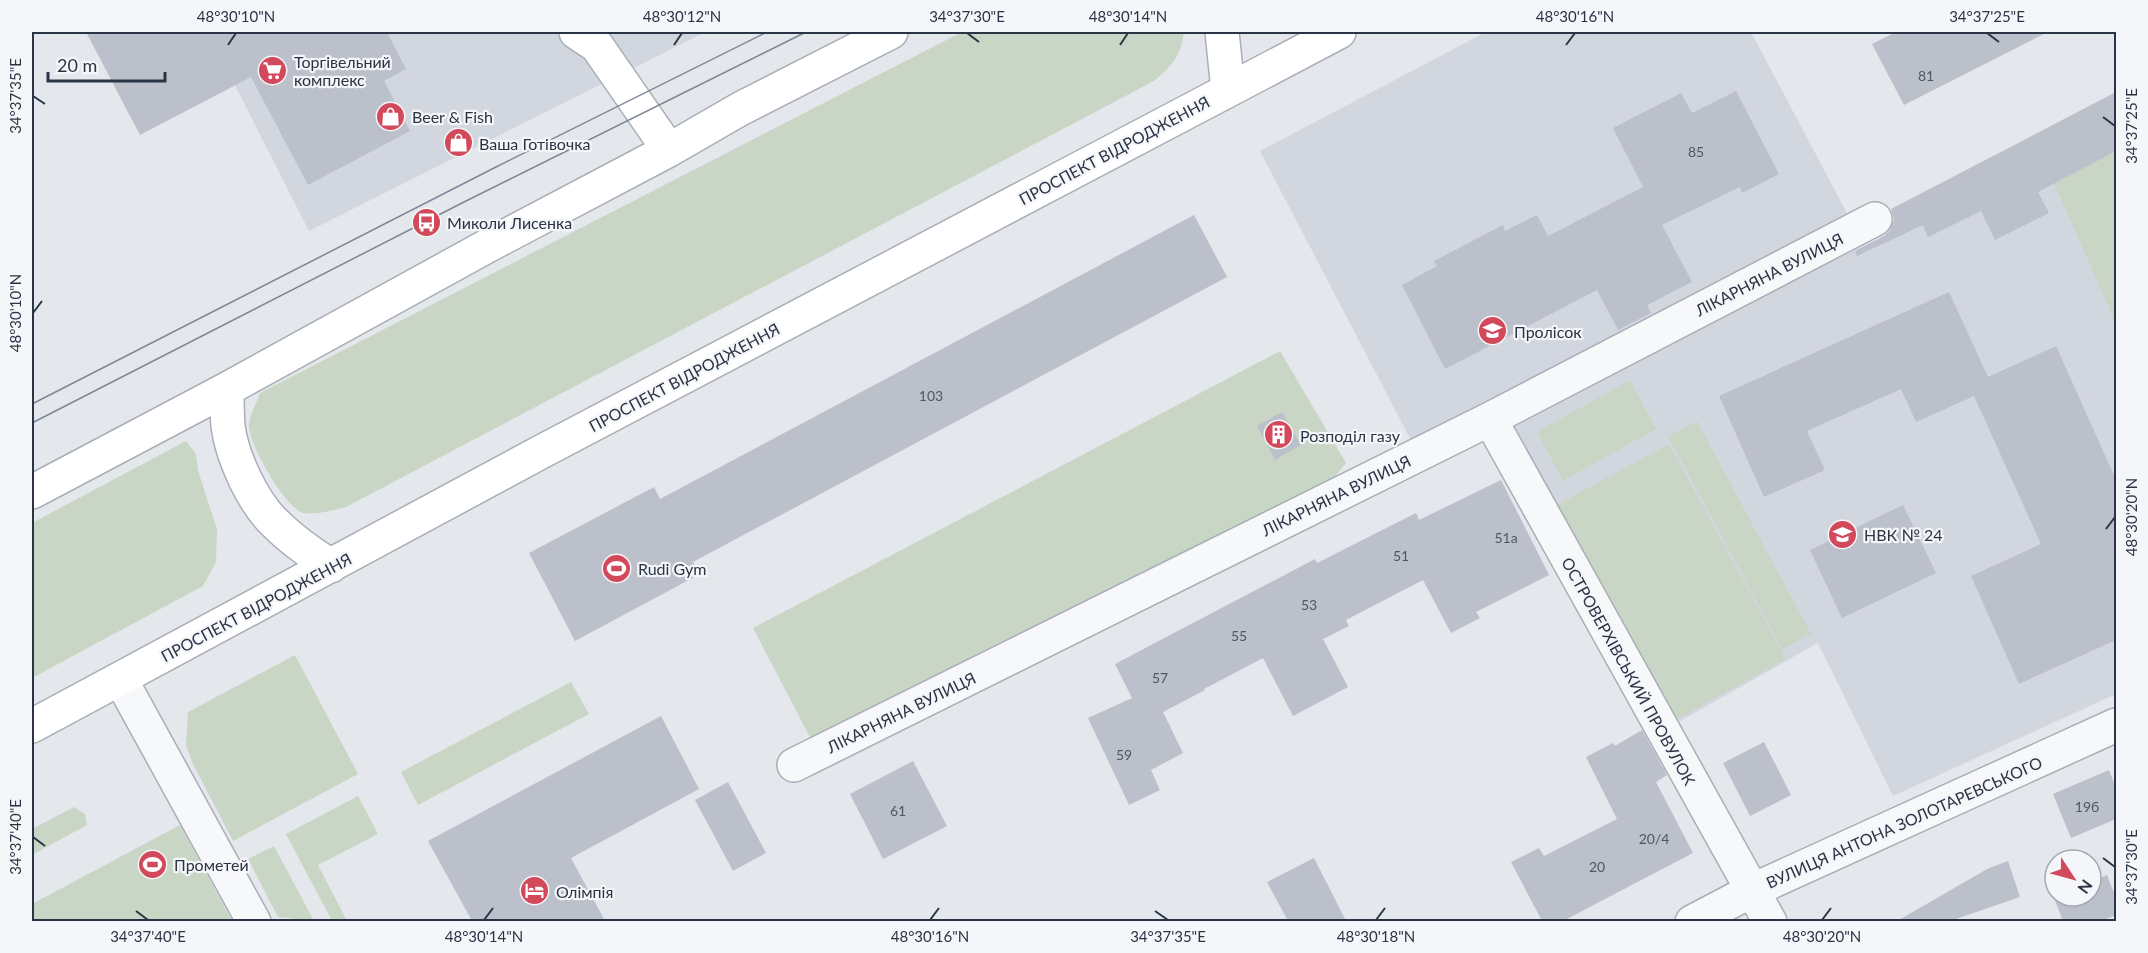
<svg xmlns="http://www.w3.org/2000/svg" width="2148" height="953" viewBox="0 0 2148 953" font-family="Lato,sans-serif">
	<rect width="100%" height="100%" fill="#e4e7ec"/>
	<path fill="#d2d6de" d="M208 32H705L309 231Z
		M1486 32H1751L1849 217 1414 446 1260 151Z
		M2116 124V694L1893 796 1818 643 1673 725 1510 424 1657 346Z"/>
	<path fill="#c9d6c5" d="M962 32H1184C1181 56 1172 66 1154 81L346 507C332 510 318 515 304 513 286 510 247 442 249 424 250 414 257 403 260 393Z
		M2116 151V324L2054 183Z
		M1280 351 1346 463 1327 486 812 741 753 628Z
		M1630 380 1656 429 1563 481 1537 432Z
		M1697 421 1811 634 1782 649 1668 436Z
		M186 441 196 454 198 471 217 529 216 562 203 586 32 678V523Z
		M1669 444 1786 659 1673 721 1557 505Z
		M295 655 358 774 233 841 192 762 186 745 188 712Z
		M571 682 589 714 418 805 401 772Z
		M358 796 378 834 318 865 347 921H332L286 834Z
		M74 807 85 814 87 825 32 855V829Z
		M180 825 232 921H32V904Z
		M274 846 314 921 278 917 248 859Z"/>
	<path fill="#bbc0ca" d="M86 32H387L406 69 384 81 410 131 308 185 251 77 140 135Z
		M1896 32H2048L1904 105 1872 44Z
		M1736 91 1779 174 1742 193 1740 187 1662 225 1692 282 1647 305 1651 313 1618 330 1597 290 1445 369 1402 285 1437 266 1434 261 1503 225 1505 231 1537 215 1548 236 1643 187 1613 128 1681 93 1692 113Z
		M2116 92V151L2038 192 2049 213 1995 240 1981 211 1928 237 1923 225 1857 256 1855 251 1884 236 1890 230 1894 219 1891 209Z
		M1194 215 1227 277 693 562 700 574 575 641 529 553 654 487 660 499Z
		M1949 292 1988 377 2056 346 2116 480V640L2019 684 1971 576 2041 544 1974 396 1916 422 1901 389 1807 431 1825 470 1764 497 1719 396Z
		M1282 412 1301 445 1275 460 1257 426Z
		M1501 480 1549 575 1476 612 1480 618 1451 633 1423 580 1346 620 1349 626 1323 639 1348 687 1293 716 1263 658 1204 689 1205 690 1163 712 1183 753 1151 770 1160 790 1129 805 1088 718 1132 698 1115 664 1315 559 1317 563 1416 513 1419 520Z
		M1903 505 1936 573 1842 618 1810 550Z
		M661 716 699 789 571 858 605 921H472L428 841Z
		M1642 730 1667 775 1656 782 1693 853 1563 921H1542L1511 862 1539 848 1544 856 1617 819 1586 757 1613 743 1615 746Z
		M1764 742 1791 795 1750 816 1723 763Z
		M913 761 947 826 883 859 850 794Z
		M2109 770 2116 788V819L2071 838 2053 794Z
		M728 782 766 853 733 871 695 800Z
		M1314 858 1346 921H1288L1267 882Z
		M2008 861 2020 897 1950 921H1897L1989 868Z
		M2107 875 2116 898V915L2101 921H2063L2054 898 2058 896H2091V882Z"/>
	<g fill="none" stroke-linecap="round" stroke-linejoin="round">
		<defs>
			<path id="street" d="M1490 419 1770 922
				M121 680 254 922
				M794 765 1490 419 1875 219
				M1692 922 1751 891 2116 725"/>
			<path id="secondary" d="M576 32 597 46 669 150
				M1222 32 1228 90
				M227 389C227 401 227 414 228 426 232 457 253 503 276 524 292 540 312 554 331 566
				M32 492 227 389 489 245 669 150 740 109 891 32
				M32 726 539 453 1339 32"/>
		</defs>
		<use href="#street" stroke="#a9aeb7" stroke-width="36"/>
		<use href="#secondary" stroke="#a9aeb7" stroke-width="36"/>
		<use href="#street" stroke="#f7f8fa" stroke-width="33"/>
		<use href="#secondary" stroke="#fff" stroke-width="33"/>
		<path stroke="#7d8696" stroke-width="1.5" d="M32 404 496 167 767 32
			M32 423 464 202 806 32"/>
	</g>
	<path fill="none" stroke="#2b3445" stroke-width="2" d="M967 33 979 42M1987 33 1999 42M228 45 236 33M674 45 682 33M1120 45 1128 33M1566 45 1575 33M33 96 45 104M2103 117 2115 126M33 313 42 301M2106 529 2115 517M33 837 45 846M2103 858 2115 867M136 911 148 920M1155 911 1168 920M484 920 493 908M930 920 939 908M1376 920 1385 908M1822 920 1831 908"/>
	<defs>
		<symbol id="supermarket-disc" viewBox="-11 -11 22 22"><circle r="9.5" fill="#d1495b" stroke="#f4f6f9"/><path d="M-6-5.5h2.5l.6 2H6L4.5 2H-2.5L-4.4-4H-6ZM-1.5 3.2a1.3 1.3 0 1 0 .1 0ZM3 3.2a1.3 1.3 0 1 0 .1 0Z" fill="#fff"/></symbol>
		<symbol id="shop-disc" viewBox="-11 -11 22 22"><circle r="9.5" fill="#d1495b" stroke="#f4f6f9"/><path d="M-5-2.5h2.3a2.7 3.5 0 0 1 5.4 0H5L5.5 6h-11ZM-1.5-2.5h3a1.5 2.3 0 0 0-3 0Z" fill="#fff"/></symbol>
		<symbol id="bus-disc" viewBox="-11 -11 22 22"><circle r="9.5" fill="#d1495b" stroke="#f4f6f9"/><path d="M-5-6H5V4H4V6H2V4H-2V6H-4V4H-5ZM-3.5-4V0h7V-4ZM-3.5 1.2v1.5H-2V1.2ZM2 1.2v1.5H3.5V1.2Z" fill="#fff"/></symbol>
		<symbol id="school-disc" viewBox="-11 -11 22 22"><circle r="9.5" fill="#d1495b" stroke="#f4f6f9"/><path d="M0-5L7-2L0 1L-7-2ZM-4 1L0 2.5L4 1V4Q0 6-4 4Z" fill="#fff"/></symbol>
		<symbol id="building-disc" viewBox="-11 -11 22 22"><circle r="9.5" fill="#d1495b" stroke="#f4f6f9"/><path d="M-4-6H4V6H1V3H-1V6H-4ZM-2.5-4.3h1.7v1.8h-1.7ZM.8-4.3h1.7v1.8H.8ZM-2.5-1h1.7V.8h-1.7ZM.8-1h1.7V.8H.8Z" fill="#fff"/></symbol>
		<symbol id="stadium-disc" viewBox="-11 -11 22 22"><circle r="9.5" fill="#d1495b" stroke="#f4f6f9"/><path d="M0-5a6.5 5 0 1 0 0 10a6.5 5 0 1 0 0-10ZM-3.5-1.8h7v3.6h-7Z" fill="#fff"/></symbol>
		<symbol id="hotel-disc" viewBox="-11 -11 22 22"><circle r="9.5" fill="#d1495b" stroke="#f4f6f9"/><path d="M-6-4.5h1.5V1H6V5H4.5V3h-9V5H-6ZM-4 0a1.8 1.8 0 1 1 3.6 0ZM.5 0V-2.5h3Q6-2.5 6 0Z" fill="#fff"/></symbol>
	</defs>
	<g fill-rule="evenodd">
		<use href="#supermarket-disc" x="256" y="54" width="33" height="33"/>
		<use href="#shop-disc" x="374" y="100" width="33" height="33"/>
		<use href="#shop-disc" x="442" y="126" width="33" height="33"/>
		<use href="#bus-disc" x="410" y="206" width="33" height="33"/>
		<use href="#school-disc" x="1476" y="314" width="33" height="33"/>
		<use href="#building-disc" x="1262" y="418" width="33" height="33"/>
		<use href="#school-disc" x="1826" y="518" width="33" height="33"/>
		<use href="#stadium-disc" x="600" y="552" width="33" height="33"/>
		<use href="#stadium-disc" x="136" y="848" width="33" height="33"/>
		<use href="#hotel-disc" x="518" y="874" width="33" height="33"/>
	</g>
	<g text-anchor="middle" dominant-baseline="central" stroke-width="4.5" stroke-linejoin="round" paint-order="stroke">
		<g font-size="14" fill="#4f5766">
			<text x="1926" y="75">81</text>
			<text x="1696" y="151">85</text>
			<text x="931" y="395">103</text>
			<text x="1506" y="537">51а</text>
			<text x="1401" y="555">51</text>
			<text x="1309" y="604">53</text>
			<text x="1239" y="635">55</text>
			<text x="1160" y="677">57</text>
			<text x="1124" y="754">59</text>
			<text x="2087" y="806">19б</text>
			<text x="898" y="810">61</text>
			<text x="1654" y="838">20/4</text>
			<text x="1597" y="866">20</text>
		</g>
		<g font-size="16" fill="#2b3445" stroke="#f4f6f9" text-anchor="start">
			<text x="294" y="61">Торгівельний<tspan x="294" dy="18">комплекс</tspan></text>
			<text x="412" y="116">Beer &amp; Fish</text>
			<text x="479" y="143">Ваша Готівочка</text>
			<text x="447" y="222">Миколи Лисенка</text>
			<text x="1514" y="331">Пролісок</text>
			<text x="1300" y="435">Розподіл газу</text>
			<text x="1864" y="534">НВК № 24</text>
			<text x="638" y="568">Rudi Gym</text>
			<text x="174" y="864">Прометей</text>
			<text x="556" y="891">Олімпія</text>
		</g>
		<g font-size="16" fill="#2b3445" stroke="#f4f6f9">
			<text transform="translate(1114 150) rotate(-28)">ПРОСПЕКТ ВІДРОДЖЕННЯ</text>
			<text transform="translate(1769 274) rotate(-27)">ЛІКАРНЯНА ВУЛИЦЯ</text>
			<text transform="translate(684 377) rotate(-28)">ПРОСПЕКТ ВІДРОДЖЕННЯ</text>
			<text transform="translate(1336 495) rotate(-26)">ЛІКАРНЯНА ВУЛИЦЯ</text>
			<text transform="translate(256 607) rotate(-28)">ПРОСПЕКТ ВІДРОДЖЕННЯ</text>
			<text transform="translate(1629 671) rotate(61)">ОСТРОВЕРХІВСЬКИЙ ПРОВУЛОК</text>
			<text transform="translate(901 712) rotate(-26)">ЛІКАРНЯНА ВУЛИЦЯ</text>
			<text transform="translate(1904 822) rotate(-24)">ВУЛИЦЯ АНТОНА ЗОЛОТАРЕВСЬКОГО</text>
		</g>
	</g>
	<rect width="2148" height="953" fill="none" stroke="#f4f6f9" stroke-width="66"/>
	<g transform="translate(2073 878) rotate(126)"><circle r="28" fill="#f4f6f9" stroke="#a4a8b1" stroke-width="1.5"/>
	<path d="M0-4.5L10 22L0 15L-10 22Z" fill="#d1495b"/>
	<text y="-9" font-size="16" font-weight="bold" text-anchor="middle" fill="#2b3445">N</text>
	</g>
	<path d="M48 72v9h117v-9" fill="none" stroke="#2b3445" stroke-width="3"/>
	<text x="57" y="72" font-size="18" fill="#2b3445" stroke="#f4f6f9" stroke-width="4.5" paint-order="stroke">20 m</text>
	<rect x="33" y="33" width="2082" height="887" fill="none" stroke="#2b3445" stroke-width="2"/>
	<g font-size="15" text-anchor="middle" fill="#2b3445">
		<text x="236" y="22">48°30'10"N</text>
		<text x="682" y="22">48°30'12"N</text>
		<text x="967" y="22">34°37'30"E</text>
		<text x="1128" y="22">48°30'14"N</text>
		<text x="1575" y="22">48°30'16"N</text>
		<text x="1987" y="22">34°37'25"E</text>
		<text transform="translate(16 96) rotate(-90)" y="5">34°37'35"E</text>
		<text transform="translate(2132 126) rotate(-90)" y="5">34°37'25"E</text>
		<text transform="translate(16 313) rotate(-90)" y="5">48°30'10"N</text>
		<text transform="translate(2132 517) rotate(-90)" y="5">48°30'20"N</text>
		<text transform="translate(16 837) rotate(-90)" y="5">34°37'40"E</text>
		<text transform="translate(2132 867) rotate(-90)" y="5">34°37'30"E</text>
		<text x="148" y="942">34°37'40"E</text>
		<text x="484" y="942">48°30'14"N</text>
		<text x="930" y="942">48°30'16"N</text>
		<text x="1168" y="942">34°37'35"E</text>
		<text x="1376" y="942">48°30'18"N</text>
		<text x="1822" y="942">48°30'20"N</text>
	</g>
</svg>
